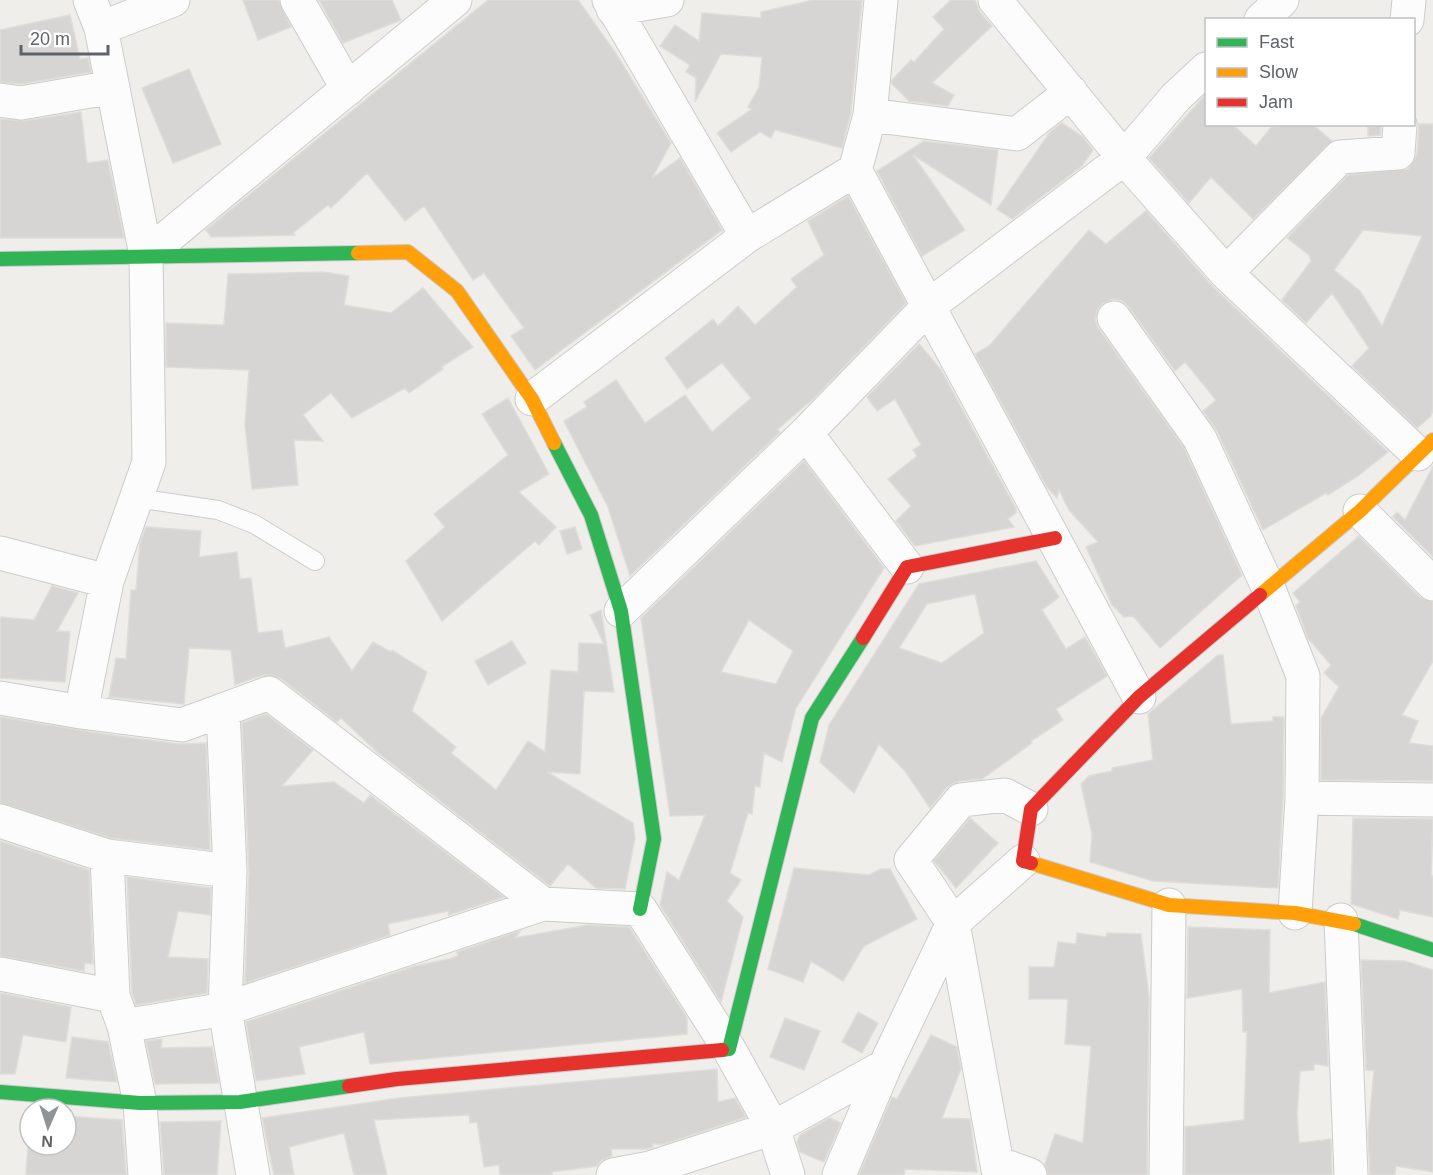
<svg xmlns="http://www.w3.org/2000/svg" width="1433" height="1175" viewBox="0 0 1433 1175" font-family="Arial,sans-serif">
	<rect width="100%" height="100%" fill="#efeeea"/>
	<path fill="#d6d5d3" stroke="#deddd9" stroke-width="1.5" fill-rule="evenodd" d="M243 0H278L291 27 258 40Z
		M319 0H392L401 20 343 43Z
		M488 0H578L615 52 671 143 652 178 680 158 722 230 535 370 511 336 524 328 484 273 473 280 424 206 405 221 367 173 331 208 328 205 293 233 295 235 211 237 206 230Z
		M813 0H862L851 112 842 148 775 130 771 138 760 132 731 152 717 133 752 109 748 107 759 87 762 57 721 54 695 102 696 78 686 72 690 65 660 46 675 25 699 41 702 13 761 18V12Z
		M951 0H975L980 12 992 26 932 83 954 95 948 106 909 101 892 84V80L911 60 914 62 944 29 933 17Z
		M70 15 80 59 88 58 91 72 21 84 0 82V30Z
		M189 69 221 144 173 163 142 88Z
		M1206 94V124H1232L1256 146 1274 124H1312L1332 141 1253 219 1211 177 1189 203 1149 158Z
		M81 112 87 163 108 160 124 238H0V119L24 121Z
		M1062 123 1082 136 1093 150 1082 166 1012 219 997 209 1050 132Z
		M1368 124H1381L1380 135 1368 136Z
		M1419 124H1433V409L1431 416 1417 428 1352 366 1369 348 1332 293 1306 323 1282 300 1311 261 1309 255 1287 238 1348 175 1408 169 1417 155ZM1363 230 1422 236 1382 326 1360 291 1334 270Z
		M924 141 998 150 991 205 913 155 965 230 922 256 877 171Z
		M848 196 906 303 814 398 777 430 780 432 630 576 608 507 564 421 587 407 584 402 616 380 645 423 685 395 712 432 751 398 722 363 687 389 665 358 713 319 718 326 738 306 755 325 797 287 791 279 824 255 808 221Z
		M1146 211 1213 287 1388 452 1358 476 1328 495 1326 493 1263 530 1217 431 1203 411 1216 400 1185 362 1175 371 1129 307 1122 301 1113 299 1103 303 1097 311 1095 320 1098 328 1184 448 1242 575 1160 648 1133 616 1124 617 1112 605 1086 547 1098 542 1069 510 1059 490 1057 498 1047 487 975 354 989 346 1089 230 1106 244Z
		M324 272 349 276 344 305 391 313 423 288 473 347 441 367 443 369 409 393 405 388 352 418 331 393 303 415 323 441 294 440 298 485 252 489 245 425 249 370 166 367V323L224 325 228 274Z
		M919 344 941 370 1016 509V513L1008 519 1014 527 915 546 896 521 911 506 888 479 917 456 913 450 921 445 895 399 877 411 867 397Z
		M508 398 549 474 519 492 556 527 539 545 535 541 442 621 406 561 445 527 434 514 508 455 482 414Z
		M804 461 884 568 796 708 782 762 764 753 760 787 755 786 752 814 748 813 730 873 741 880 727 901 743 917 721 1002 660 905 667 872 679 880 705 815 670 816 641 618ZM749 620 793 651 776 684 721 672Z
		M1433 466V557L1393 517 1397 512 1405 520Z
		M146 527 201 531 199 557 237 552 240 579 251 578 258 633 282 630 285 648 329 637 352 671 373 642 391 652 392 650 427 672 412 711 456 747 451 753 496 790 528 741 545 752 551 670 578 672 579 643 604 644 590 615 601 610 614 692 584 691 580 774 547 772 633 823 635 838 625 889 596 888 568 864 550 886 377 752 341 718 337 722 280 678 272 675H263L235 685 231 650 189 648 184 704 109 697 116 658 126 659 131 590H136L140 543Z
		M575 527 582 549 567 554 560 531Z
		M1359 536 1420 597 1433 602V661L1402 715 1418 721 1409 743 1433 746V781L1321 780V718L1339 687 1324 673 1331 665 1308 638 1296 606 1300 602 1293 593Z
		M1036 561 1059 597 1042 610 1066 649 1085 637 1107 676 1056 709 1063 720 1031 741 1032 743 982 779 959 781 947 787 930 808 905 771 879 744 854 793 820 762 829 725 919 584ZM975 594 984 633 942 663 899 648 927 604Z
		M52 586 78 593 57 631 70 632 65 682 0 678V617L34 620Z
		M512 641 526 663 488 685 475 661Z
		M1218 655H1223L1231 724 1273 721V717H1284L1283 797 1278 888 1153 881 1090 862 1092 834 1081 784 1089 776 1112 771V768L1153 760 1148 714Z
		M266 714 313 750 282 786 334 782 364 803 370 795 504 897 449 915 448 911 388 924 390 935 245 983 249 872 242 723Z
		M0 717 104 734 180 744 206 743 210 850 111 838 0 803Z
		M970 818 998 843 956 888 934 861Z
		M1353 818 1433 819 1431 876H1433V917L1400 910 1398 919 1351 904Z
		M0 841 89 870 93 964 85 963 84 971 0 956Z
		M794 868 869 875 881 869H890L917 919 864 946 843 981 811 961 803 982 768 969Z
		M127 877 211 888 210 915 178 911 168 957 208 959 207 993 136 1005 132 992Z
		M588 925 629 927 687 1018V1034L370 1064 364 1032 299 1047 305 1074 256 1081 246 1022 415 966 449 959 458 956 457 952 520 931 515 938Z
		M1188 927 1270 930 1269 993 1325 982 1328 1066 1314 1064V1070L1300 1071 1297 1114 1299 1143 1331 1139 1332 1175H1185V1127L1244 1120 1247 1032H1243L1242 989 1187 998Z
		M1077 933 1106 937 1107 933 1141 934 1149 997 1147 1175H1048L1045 1164 1055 1134 1083 1143 1091 1046 1065 1044 1068 999H1029V967H1054L1058 942 1076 944Z
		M1361 960 1405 961 1433 970V1172L1396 1166 1395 1175H1370L1368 1133 1374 1071 1366 1070Z
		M0 993 71 1007 66 1042 23 1035 15 1074H0Z
		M858 1012 878 1023 862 1053 842 1042Z
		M785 1018 820 1031 804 1070 770 1057Z
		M931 1035 957 1047 961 1069 942 1118 970 1119 977 1172 905 1169 904 1175H859L892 1097 897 1099Z
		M72 1037 108 1042 117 1082 66 1078Z
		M162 1039 161 1048 212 1047 219 1083 155 1084 146 1041Z
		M717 1069 718 1102 735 1098 746 1117 664 1144H653V1147L648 1149H611L612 1156 601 1160 597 1166 552 1172V1175H500L499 1165 484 1167 477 1122 470 1123 469 1115 374 1120 387 1175H354L344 1133 289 1147 294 1175H274L262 1118 399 1098Z
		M30 1113V1145H66V1116L122 1120 126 1175H26Z
		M829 1118 841 1123 824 1162 800 1152 797 1142 800 1135Z
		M221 1121 217 1175H164L160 1122Z"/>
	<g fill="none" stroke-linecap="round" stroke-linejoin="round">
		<defs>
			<path id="lane" d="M136 498 218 510 254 524 315 561"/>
			<path id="street" d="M297 0 348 89
				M609 0 747 236 855 170 1139 697
				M995 0 1124 158 1226 273 1418 454
				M613 9 667 0
				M1261 20 1282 0
				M1407 20 1409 0
				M101 28 173 0
				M0 100 21 103 113 87
				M870 115 1017 134 1071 92
				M855 170 870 115 881 0
				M146 255 455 0
				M1226 273 1340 157 1398 153 1400 124
				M1114 318 1200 439 1268 587 1303 676 1302 798 1295 913
				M532 399 747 236
				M806 433 907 567
				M1360 511 1433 584
				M0 553 107 581
				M621 611 806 433 930 305 1124 158 1176 97 1206 69
				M0 698 81 712 107 581 149 462 146 255 101 28 90 0
				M223 710 230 871 225 1009 253 1175
				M81 712 182 725 269 693 543 904 640 909 729 1049 773 1128 788 1175
				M1302 798 1433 800
				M0 821 107 856 230 871
				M107 856 113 996 124 1026 140 1103 145 1175
				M1341 920 1351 1175
				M0 974 113 996
				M124 1026 225 1009 543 904
				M997 1163 1030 1175
				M613 1175 650 1168 773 1128 885 1066
				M839 1175 885 1066 953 923 1023 861
				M999 1175 953 923 911 860 961 800 1005 795 1031 809
				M1166 1175 1169 905"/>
			<path id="fast" d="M0 259 358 253
				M554 443 591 515 621 611 654 839 640 909
				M1354 924 1433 950
				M722 1050 729 1049 812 718 863 638
				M0 1092 140 1103 240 1102 349 1086"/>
			<path id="slow" d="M358 253 408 252 457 291 532 399 554 443
				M1260 595 1360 511 1433 440
				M1031 863 1169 905 1295 913 1354 924"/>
			<path id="jam" d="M863 638 907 567 1055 538
				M1031 863 1023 861 1031 809 1139 697 1260 595
				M349 1086 397 1079 722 1050"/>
		</defs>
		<use href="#lane" stroke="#cbcccc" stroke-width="20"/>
		<use href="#street" stroke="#cbcccc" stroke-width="35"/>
		<use href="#fast" stroke="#cacacb" stroke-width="16"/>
		<use href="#slow" stroke="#cacacb" stroke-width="16"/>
		<use href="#jam" stroke="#cacacb" stroke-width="16"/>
		<use href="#lane" stroke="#fdfcfc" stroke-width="18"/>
		<use href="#street" stroke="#fdfcfc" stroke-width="33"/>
		<use href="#fast" stroke="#30b455" stroke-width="14"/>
		<use href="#slow" stroke="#ff9f0a" stroke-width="14"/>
		<use href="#jam" stroke="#e5322d" stroke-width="14"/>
	</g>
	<rect x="1205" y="18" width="210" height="108" fill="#ffffff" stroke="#bfc1c3" stroke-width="1.5"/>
	<rect x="1217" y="38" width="30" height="9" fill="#30b455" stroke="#bfc1c3" stroke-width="1.5"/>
	<text x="1259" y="48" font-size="18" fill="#5f6368">Fast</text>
	<rect x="1217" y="68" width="30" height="9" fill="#ff9f0a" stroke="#bfc1c3" stroke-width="1.5"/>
	<text x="1259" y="78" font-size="18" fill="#5f6368">Slow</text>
	<rect x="1217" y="98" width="30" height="9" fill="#e5322d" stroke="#bfc1c3" stroke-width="1.5"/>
	<text x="1259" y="108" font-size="18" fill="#5f6368">Jam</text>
	<g transform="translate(48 1127) rotate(183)"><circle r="28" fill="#ffffff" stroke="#bfc1c3" stroke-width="1.5"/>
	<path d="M0-4.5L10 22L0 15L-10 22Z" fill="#919496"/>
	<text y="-9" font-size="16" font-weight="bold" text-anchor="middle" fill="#5f6368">N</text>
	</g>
	<path d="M21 45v9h87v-9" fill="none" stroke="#5f6368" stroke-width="3"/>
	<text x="30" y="45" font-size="18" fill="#5f6368" stroke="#ffffff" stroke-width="4.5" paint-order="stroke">20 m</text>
</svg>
